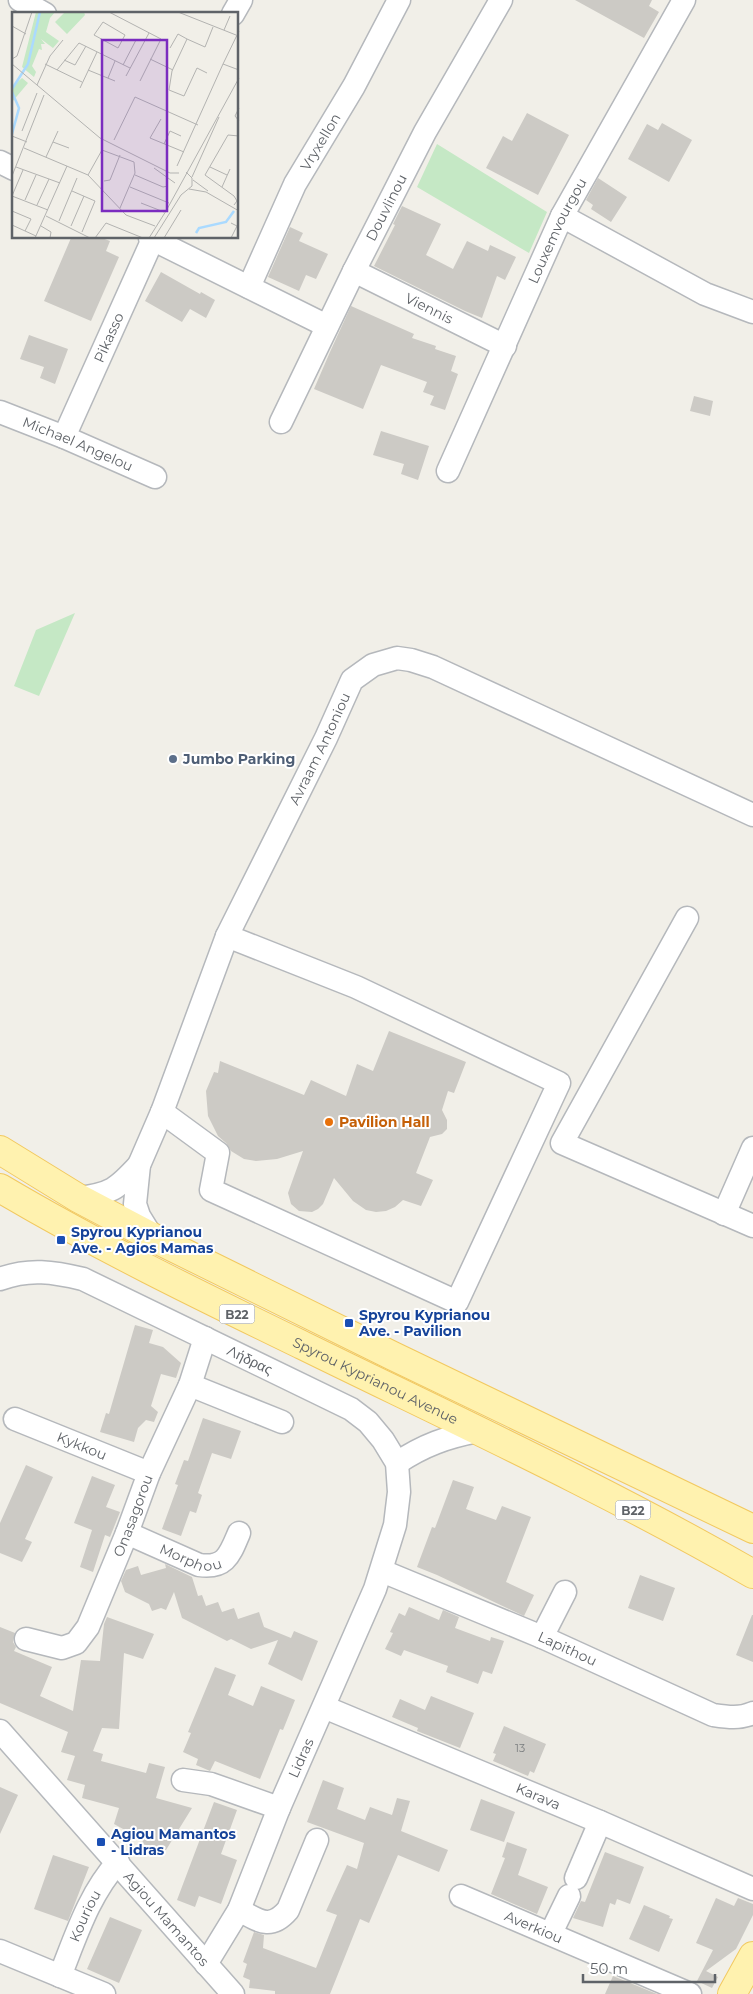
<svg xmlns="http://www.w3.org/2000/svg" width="753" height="1994" viewBox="0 0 753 1994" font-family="Montserrat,sans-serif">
	<rect width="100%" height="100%" fill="#f1efe8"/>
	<path fill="#c5e8c5" d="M437 144 547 212 529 253 417 187Z
		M75 613 39 696 14 686 36 630Z"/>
	<path fill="#cccac5" d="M575 0H652L649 6 659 12 644 38Z
		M527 113 569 135 538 195 486 168 503 136 512 141Z
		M662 123 692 140 669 182 628 159 647 124 658 130Z
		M598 178 627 197 611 222 591 209 593 205 586 200Z
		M402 206 441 224 426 255 453 269 467 241 488 251 490 245 516 257 505 280 497 276 482 318 465 311 374 266 395 225 393 224Z
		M290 227 303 233 299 241 328 254 316 279 306 275 299 291 268 277Z
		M71 238H102L110 241 106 251 119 257 91 321 44 301Z
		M161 272 200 294 201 292 215 300 206 318 190 309 182 322 145 301Z
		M351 306 414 334 412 338 436 346 435 349 456 356 451 371 458 374 445 410 430 405 434 396 423 392 427 382 381 365 363 409 314 389 330 352Z
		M29 335 68 349 55 384 40 378 44 367 20 359Z
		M694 396 713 401 710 416 690 411Z
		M381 431 429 446 418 480 401 474 404 464 373 455Z
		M389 1031 466 1062 454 1093 448 1091 442 1110 447 1120V1129L442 1134 430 1137 416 1173 433 1180 421 1206 403 1200 395 1207 386 1211 376 1212 366 1210 353 1201 334 1178 323 1204 318 1209 312 1212 299 1211 291 1204 288 1193 303 1151 277 1159 256 1161 244 1159 231 1151 226 1143 218 1136 208 1116 206 1091 214 1072 218 1073 220 1061 304 1095 311 1080 346 1096 357 1064 373 1071Z
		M135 1325 153 1330 149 1343 163 1347 181 1363 176 1378 161 1374 151 1406 158 1412 154 1422 146 1420 138 1428 134 1442 100 1432 106 1413 109 1414Z
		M203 1418 241 1431 231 1459 212 1453 198 1493 202 1495 196 1513 190 1511 181 1536 162 1529 178 1485 175 1484 184 1460 188 1461Z
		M26 1465 53 1477 25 1539 32 1542 22 1562 0 1553V1523Z
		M92 1476 115 1485 106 1507 120 1512 110 1537 105 1535 93 1572 80 1567 92 1530 74 1523Z
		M453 1480 474 1487 466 1509 496 1520 502 1506 531 1517 506 1582 534 1595 524 1616 437 1575 417 1567 432 1527 435 1528Z
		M165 1564 192 1577 198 1596 202 1595 206 1606 218 1602 222 1612 234 1608 238 1619 259 1612 264 1627 291 1638 294 1631 318 1641 302 1681 268 1664 278 1640 251 1649 231 1639 227 1641 182 1618 174 1592 166 1610 161 1608 152 1611 149 1604 125 1592 121 1581 126 1570 138 1566 141 1575 166 1568Z
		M640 1575 675 1588 663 1621 628 1608Z
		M409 1607 439 1620 443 1610 459 1617 455 1628 490 1641 491 1637 504 1641 492 1674 483 1671 478 1684 446 1672 448 1666 404 1650 401 1656 385 1649 393 1633 390 1632 399 1613 405 1616Z
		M752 1615H753V1662L736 1655Z
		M107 1617 154 1634 143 1659 124 1653 119 1729 102 1728 93 1751 103 1754 101 1761 146 1773 149 1763 165 1767 156 1798 192 1808 166 1850 142 1844 143 1840 114 1824 119 1808 82 1798 85 1785 67 1780 75 1756 61 1752 68 1732 0 1703V1627L15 1633 13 1642 16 1647 14 1651 52 1667 40 1696 73 1711 81 1660 100 1661 104 1624Z
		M215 1667 236 1675 228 1695 253 1706 261 1686 295 1700 283 1730 280 1729 260 1779 215 1761 210 1771 196 1765 198 1759 183 1752 191 1733 188 1732Z
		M431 1696 474 1713 460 1748 417 1731 418 1728 392 1717 400 1699 425 1710Z
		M504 1726 546 1744 534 1773 530 1771 528 1776 493 1761 496 1754 493 1753Z
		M323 1780 344 1788 337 1809 365 1820 370 1807 392 1815 397 1798 410 1801 401 1831 448 1850 439 1872 398 1855 369 1923 360 1919 330 1994H275V1991L249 1988 250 1980 243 1977 247 1964 243 1962 254 1932 264 1935 263 1948 316 1968 337 1915 326 1911 347 1865 357 1869 364 1843 307 1822Z
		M0 1787 18 1795 0 1834Z
		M481 1799 515 1812 504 1842 470 1830Z
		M214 1802 237 1810 221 1854 237 1860 221 1904 199 1896 195 1907 177 1900Z
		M507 1842 527 1849 518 1875 548 1887 537 1914 491 1894 505 1858 502 1857Z
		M605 1852 644 1867 630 1904 617 1899 615 1905 610 1903 603 1927 573 1918 581 1901 585 1902Z
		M53 1855 89 1867 68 1921 34 1909Z
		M716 1898 734 1906 738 1898 753 1904V1915L736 1949 706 1971 718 1977 712 1988 697 1981 713 1950 696 1943Z
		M644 1905 670 1916 669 1918 673 1919 659 1952 629 1939Z
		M110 1917 142 1930 119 1983 87 1969Z
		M613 1976 657 1994H605Z"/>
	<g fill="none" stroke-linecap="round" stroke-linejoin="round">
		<defs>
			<g id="minor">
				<path d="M20 0 45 14"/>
				<path d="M233 14 241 0"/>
				<path d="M0 162 14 169"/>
				<path d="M562 216 705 294 753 312"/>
				<path d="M150 238 327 326"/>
				<path id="s1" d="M354 271 505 346"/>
				<path id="s2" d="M249 287 295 184 354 86 399 0"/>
				<path id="s3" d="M0 412 64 437 155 477"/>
				<path id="s4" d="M281 422 354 271 425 132 501 0"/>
				<path id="s5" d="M64 437 153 239"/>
				<path id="s6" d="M448 471 562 216 684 0"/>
				<path d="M687 918 562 1143 753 1226"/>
				<path d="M162 1112 218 1153 211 1190 457 1302 559 1083 356 987 227 936"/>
				<path d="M78 1198C111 1194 117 1189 139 1165"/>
				<path d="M724 1214 753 1148"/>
				<path id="s7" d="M152 1237 139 1216 135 1204 139 1165 162 1112 227 936 326 738 352 680 373 665 397 658 411 660 433 667 753 815"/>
				<path id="s8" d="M0 1279C29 1268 54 1272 83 1279L351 1409 368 1422 383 1440 397 1463 399 1492 395 1525 375 1589 279 1808 239 1910 206 1964"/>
				<path d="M190 1385 282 1422"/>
				<path id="s9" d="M15 1419 149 1473"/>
				<path d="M397 1463C424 1445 447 1437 478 1431"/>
				<path id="s10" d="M127 1533 199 1565C226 1569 230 1554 239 1533"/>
				<path id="s11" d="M382 1571 542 1637 713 1715C727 1717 740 1719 753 1713"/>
				<path d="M542 1637 565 1592"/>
				<path id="s12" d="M26 1639 62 1648 76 1643 88 1627 127 1533 149 1473 190 1385 205 1338"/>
				<path id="s13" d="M324 1707 600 1822 753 1889"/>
				<path id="s14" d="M0 1731 233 1994"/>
				<path d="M183 1780 211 1784 279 1808"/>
				<path d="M576 1878 600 1822"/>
				<path id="s15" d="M461 1896 690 1994"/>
				<path d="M239 1910C258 1920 270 1931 288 1910L317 1840"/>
				<path d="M551 1933 569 1896"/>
				<path d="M0 1951 104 1994"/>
				<path id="s16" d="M60 1976C76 1936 89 1894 118 1862"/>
			</g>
			<g id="major">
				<path d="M0 1150 78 1198 152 1237 393 1356 753 1529"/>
				<path id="s17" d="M0 1188C98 1246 199 1295 302 1345 453 1419 607 1490 753 1574"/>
				<path d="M732 1994 753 1956"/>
			</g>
		</defs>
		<use href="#minor" stroke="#b5b8bc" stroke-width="25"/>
		<use href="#major" stroke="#f2c960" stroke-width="30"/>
		<use href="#minor" stroke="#fff" stroke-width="22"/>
		<use href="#major" stroke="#fff2af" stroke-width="28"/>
	</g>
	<circle fill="#5c6f8a" stroke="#fff" stroke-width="2" cx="173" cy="759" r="5"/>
	<circle fill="#e8710a" stroke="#fff" stroke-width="2" cx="329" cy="1122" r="5"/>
	<g fill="#1a4fb4" stroke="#fff" stroke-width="2">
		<rect x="56" y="1235" width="10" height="10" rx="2.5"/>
		<rect x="344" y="1318" width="10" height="10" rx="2.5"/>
		<rect x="96" y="1837" width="10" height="10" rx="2.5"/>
	</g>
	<g text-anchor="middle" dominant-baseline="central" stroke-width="4" stroke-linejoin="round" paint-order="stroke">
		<g font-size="11" fill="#7a7d7f">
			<text x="520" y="1748">13</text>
		</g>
		<g fill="#fff" stroke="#8f9295" stroke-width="1">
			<rect x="219.5" y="1304.5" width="35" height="19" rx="4"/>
			<rect x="615.5" y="1500.5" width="35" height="19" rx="4"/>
		</g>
		<g font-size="12" font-weight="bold" fill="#5f6368">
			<text x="237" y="1314">B22</text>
			<text x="633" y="1510">B22</text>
		</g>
		<g font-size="14" fill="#5f6368" stroke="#fff">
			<text stroke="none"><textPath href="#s2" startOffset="162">Vryxellon</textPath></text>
			<text stroke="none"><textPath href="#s4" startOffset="239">Douvlinou</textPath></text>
			<text stroke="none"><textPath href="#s6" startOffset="264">Louxemvourgou</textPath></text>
			<text stroke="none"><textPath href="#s1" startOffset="84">Viennis</textPath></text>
			<text stroke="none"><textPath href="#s5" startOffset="109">Pikasso</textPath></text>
			<text stroke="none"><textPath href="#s3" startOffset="84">Michael Angelou</textPath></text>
			<text stroke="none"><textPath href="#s7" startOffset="531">Avraam Antoniou</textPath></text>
			<text stroke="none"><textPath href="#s8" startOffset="270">Λήδρας</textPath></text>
			<text stroke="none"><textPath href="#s17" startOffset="422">Spyrou Kyprianou Avenue</textPath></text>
			<text stroke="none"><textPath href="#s9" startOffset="72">Kykkou</textPath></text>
			<text stroke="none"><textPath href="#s12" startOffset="192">Onasagorou</textPath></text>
			<text stroke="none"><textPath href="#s10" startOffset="69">Morphou</textPath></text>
			<text stroke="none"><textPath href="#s11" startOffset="201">Lapithou</textPath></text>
			<text transform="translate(301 1758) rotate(-66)">Lidras</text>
			<text stroke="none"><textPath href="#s13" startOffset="232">Karava</textPath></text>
			<text stroke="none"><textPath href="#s16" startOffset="65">Kouriou</textPath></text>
			<text stroke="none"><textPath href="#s14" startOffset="251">Agiou Mamantos</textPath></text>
			<text stroke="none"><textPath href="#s15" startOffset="79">Averkiou</textPath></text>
		</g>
		<g font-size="14" font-weight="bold" fill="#4e5e75" stroke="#fff" text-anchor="start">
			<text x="183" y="759">Jumbo Parking</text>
		</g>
		<g font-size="14" font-weight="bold" fill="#c56008" stroke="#fff" text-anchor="start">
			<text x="339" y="1122">Pavilion Hall</text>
		</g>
		<g font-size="14" font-weight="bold" fill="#164399" stroke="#fff" text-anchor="start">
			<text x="71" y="1232">Spyrou Kyprianou<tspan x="71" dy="16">Ave. - Agios Mamas</tspan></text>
			<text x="359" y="1315">Spyrou Kyprianou<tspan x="359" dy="16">Ave. - Pavilion</tspan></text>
			<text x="111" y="1834">Agiou Mamantos<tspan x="111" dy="16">- Lidras</tspan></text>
		</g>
	</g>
	<g transform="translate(12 12)">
		<rect width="226" height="226" fill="#f1efe8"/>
		<path d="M24 0H43L38 6 34 20 47 29 41 36 29 27 33 32H29L30 38 27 37 20 54 24 60 22 65 10 55ZM53 0H72L73 3 55 22 43 10ZM10 66 16 71 0 90V75Z" fill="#c5e8c5"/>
		<path fill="none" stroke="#aadaff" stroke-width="2.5" d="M0 77 16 52 28 0M0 80 7 96 0 122M184 221 187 216 214 210 222 199"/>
		<path fill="none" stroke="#b3b3b1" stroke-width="1" d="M97 0 149 27 128 69M166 0 224 23M91 10 113 23 106 36 82 23ZM0 14 14 22M212 18 218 4M227 19 211 52 227 58M158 36 166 22 175 27M0 47 5 44 20 0M138 47 161 58M52 48 63 53 74 34M0 52 88 126 158 161H167M33 52 70 70M111 53 124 28M45 58 67 31 118 56M76 58 103 69M195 61 185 56 172 84 157 78 160 59 175 27 193 35 201 15M114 64 137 21M96 66 103 49M25 73 38 44 51 28M68 76 85 40M227 96 223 104 227 109M149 107 138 126 172 140M10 119 25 81M0 124 15 130M102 128 123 85 186 113M41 130 57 136M152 132 158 119 169 124M12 136 76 163 114 203 143 214M34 145 46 119M165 154 211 52M4 155 48 171M198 155 215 163M142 156 163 171M11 158 0 184 36 198M76 163 90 138 122 150 123 161 108 196M123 163 151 175 156 174M0 164 32 83M180 165 207 105M181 168 196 179M92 169 98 168 108 143M118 175 157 191M210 175 218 157M177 177 194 180 227 199M60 179 83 189 70 220M13 188 24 163M129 191 152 200M25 193 37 167M222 193 225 189 222 184 193 163 216 123 227 124M0 199 19 207 13 219M34 204 78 226M47 209 65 166M219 211 225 214 219 226M0 213 24 224M29 214 39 220 38 226M59 214 72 184M23 226 55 154M83 226 94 211 131 226M137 226 154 199 227 66M142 226 169 183 180 174V166L174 160M152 226 169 198"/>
		<path fill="#7b2cbf" fill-opacity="0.15" stroke="#7b2cbf" stroke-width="2.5" d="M90 28H155V199H90Z"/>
		<rect width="226" height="226" fill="none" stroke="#5f6368" stroke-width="2.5"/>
	</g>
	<path d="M583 1974v8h132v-8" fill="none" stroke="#5f6368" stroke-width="2.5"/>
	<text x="590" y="1974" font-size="15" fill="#5f6368" stroke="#ffffff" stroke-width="4" paint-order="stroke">50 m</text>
</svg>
